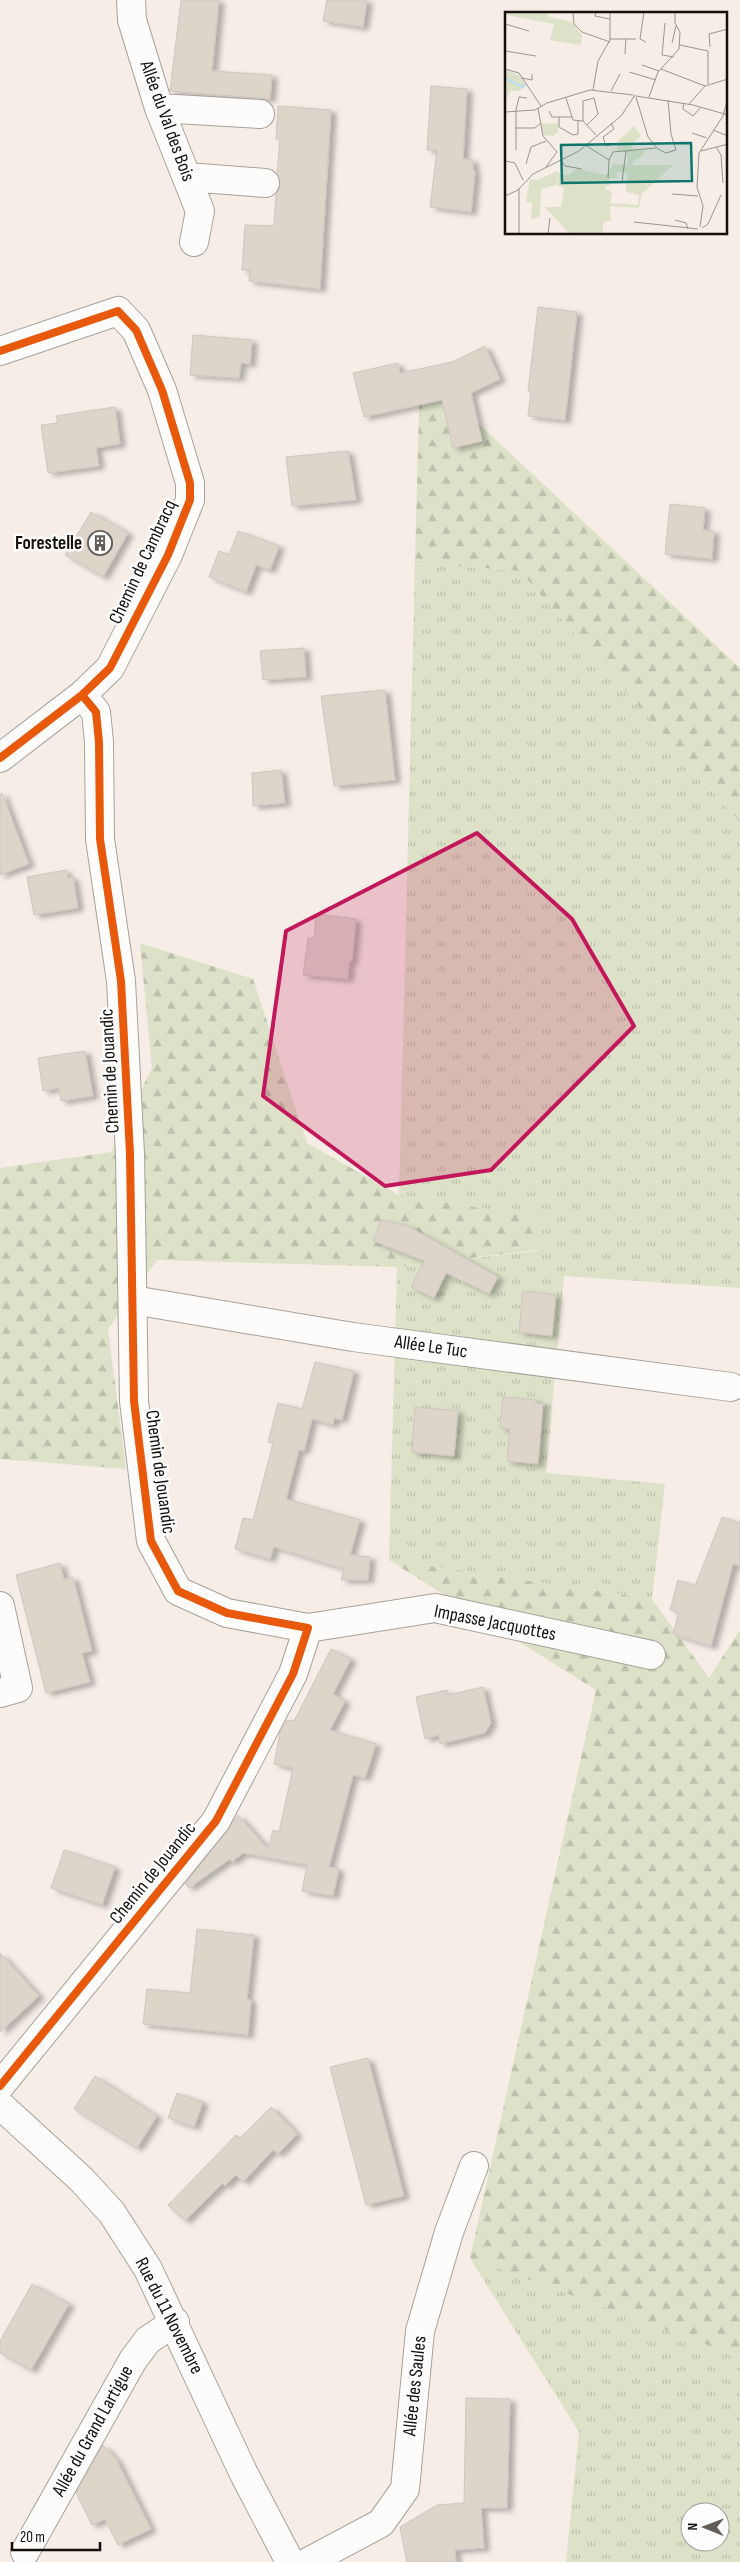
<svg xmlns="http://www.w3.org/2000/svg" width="740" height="2562" viewBox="0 0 740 2562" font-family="'Sofia Sans Condensed',sans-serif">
	<defs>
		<pattern id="grass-tufts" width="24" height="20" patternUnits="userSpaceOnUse" patternTransform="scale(1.25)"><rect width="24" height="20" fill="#dde1c8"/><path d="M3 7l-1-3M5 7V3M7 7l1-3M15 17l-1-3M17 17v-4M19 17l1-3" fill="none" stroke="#bdc0ab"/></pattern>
		<pattern id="forest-firs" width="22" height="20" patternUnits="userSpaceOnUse" patternTransform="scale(1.25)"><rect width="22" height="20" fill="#dde1c8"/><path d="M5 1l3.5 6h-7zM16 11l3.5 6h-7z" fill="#bdc0ab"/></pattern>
		<filter id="shadow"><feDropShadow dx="5.5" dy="3" stdDeviation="2.5" flood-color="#0004"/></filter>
	</defs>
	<rect width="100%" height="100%" fill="#f5ede6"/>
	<path fill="url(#grass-tufts)" fill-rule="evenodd" d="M415 563 520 571 740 822V1288L564 1276 546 1473 665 1484 652 1599 389 1560 397 1267 537 1251V1217L399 1195Z
		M470 2258 740 2357V2562H566L579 2432ZM690 2512H720V2542H690Z"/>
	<path fill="url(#forest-firs)" d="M420 369 740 668V822L520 571 415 563Z
		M140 943 253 979 307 1143 399 1195 537 1217V1250L397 1267 157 1260 108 1329 126 1469 0 1459V1168L111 1152 152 1068Z
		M389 1560 652 1599 709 1678 740 1630V2357L470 2258 596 1690Z"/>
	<path fill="#ddd4ca" stroke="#cdc6c1" filter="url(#shadow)" d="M181 0H219L212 71 272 75 270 99 170 91Z
		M327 0H367L363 27 323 21Z
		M431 86 467 89 463 159 473 160V171H475L471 212 430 207 437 150H427Z
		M278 106 331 110 320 289 249 281 250 270H242L245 225 274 226 276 194 281 184 277 174 280 140 276 139Z
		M538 307 577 312 565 420 528 416 531 391H528Z
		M193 335 252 340 250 364 241 363 239 378 190 375Z
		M485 346 500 379 471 393 482 441 453 448 442 400 364 417 353 373 398 363 400 373 452 362Z
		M115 407 120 444 96 448 99 466 48 473 41 425 58 423 56 416Z
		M348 451 356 500 292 506 286 457Z
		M670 504 705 508 703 530 714 531 712 559 665 554Z
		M91 512 128 533 103 577 65 555Z
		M238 531 279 546 270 570 256 565 246 592 209 577 219 551 229 555Z
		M304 648 306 677 263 680 260 651Z
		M385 690 395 780 334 786 321 696Z
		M281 770 285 803 253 806 252 773Z
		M2 793 29 864 0 875V794Z
		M66 870 68 878 73 877 78 908 34 915 27 877Z
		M316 914 356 919 352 961H349L348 979 303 975 308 938H314Z
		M85 1051 93 1096 61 1101 59 1088 43 1091 38 1058Z
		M381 1220 408 1226 498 1277 489 1294 446 1273 434 1298 411 1287 424 1261 373 1241Z
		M523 1291 556 1295 552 1336 519 1332Z
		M315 1362 354 1371 342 1420 334 1418 333 1425 312 1419 304 1451 299 1450 286 1499 360 1520 350 1555 370 1557 368 1580H341L344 1569 274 1547 270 1559 235 1549 243 1518 253 1520 273 1443 268 1442 278 1403 302 1409Z
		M503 1397 536 1400V1403L543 1404 538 1464 507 1461 510 1429 500 1428Z
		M415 1407 458 1411 454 1456 412 1452Z
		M722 1517 740 1523V1566L733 1564 711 1646 673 1634 679 1612 670 1610 678 1580 695 1586Z
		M60 1563 64 1579 73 1577 92 1651 82 1653 90 1682 46 1693 16 1575Z
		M331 1649 351 1659 333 1694 345 1701 330 1730 376 1744 365 1778 353 1775 329 1867 339 1869 333 1896 302 1891 307 1865 243 1853 232 1862 230 1859 189 1888 185 1884 238 1815 268 1849 273 1830 279 1832 293 1768 274 1764 280 1733 287 1720 294 1721Z
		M483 1687 491 1723 485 1733 440 1744 439 1735 425 1739 416 1697 447 1690 448 1695Z
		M64 1850 115 1867 102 1905 51 1888Z
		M197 1929 254 1935 247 1999 251 2000 248 2035 143 2024 147 1989 190 1993Z
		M0 1953 39 1996 0 2032Z
		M368 2058 404 2196 366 2205 330 2067Z
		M95 2076 157 2116 137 2148 74 2109Z
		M177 2093 203 2102 194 2127 168 2118Z
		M271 2107 297 2134 278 2154 273 2150 243 2182 236 2175 225 2186 223 2183 185 2221 168 2205 236 2135 240 2138Z
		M32 2284 69 2304 31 2370 0 2353V2341Z
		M466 2398 510 2399 507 2508H481L484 2548 455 2550 456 2562H407L400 2527 437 2505 464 2503Z
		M103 2445 116 2459 151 2529 118 2545 105 2519 92 2525 76 2493Z"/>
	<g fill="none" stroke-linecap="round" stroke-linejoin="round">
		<defs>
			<path id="minor" d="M131 0 132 20 159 108 200 211 194 242
				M159 108 260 114
				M187 177 265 183
				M0 351 118 311 136 330 162 390 190 483V500L168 555 110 668 82 695 0 758
				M133 1300 353 1337 731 1387
				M0 1606 18 1688 0 1693
				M308 1628 435 1608 651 1655
				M0 2086 216 1821 293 1674 308 1628 227 1613 178 1591 151 1541 134 1401 130 1154 121 981 100 839 99 742 96 712 82 695
				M0 2105 82 2180 112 2213 148 2269 243 2472 290 2562
				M25 2552 133 2360 148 2340 175 2322
				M308 2562 381 2523 405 2489 420 2331 449 2232 474 2166"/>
		</defs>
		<use href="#minor" stroke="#a7a29c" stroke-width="30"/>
		<use href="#minor" stroke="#fefcfb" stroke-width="28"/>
		<defs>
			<path id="cycleway" d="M0 351 118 311 136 330 162 390 190 483V500L168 555 110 668 82 695 0 758
				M0 2086 216 1821 293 1674 308 1628 227 1613 178 1591 151 1541 134 1401 130 1154 121 981 100 839 99 742 96 712 82 695"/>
		</defs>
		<use href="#cycleway" stroke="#fdfdfd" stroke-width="11"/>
		<use href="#cycleway" stroke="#e8590c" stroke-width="8"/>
	</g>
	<path fill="#c2185b" fill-opacity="0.2" stroke="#c2185b" stroke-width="4" stroke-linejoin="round" d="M477 833 572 919 634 1026 491 1170 385 1186 263 1096 286 931Z"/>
	<defs>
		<symbol id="building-ring" viewBox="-11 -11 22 22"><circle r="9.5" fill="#fdfdfd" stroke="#635d58" stroke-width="1.5"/><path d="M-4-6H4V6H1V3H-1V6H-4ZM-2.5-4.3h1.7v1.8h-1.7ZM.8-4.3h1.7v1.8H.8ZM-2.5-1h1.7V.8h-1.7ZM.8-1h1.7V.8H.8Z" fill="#635d58"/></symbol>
	</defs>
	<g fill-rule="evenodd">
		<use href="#building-ring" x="86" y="529" width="28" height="28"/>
	</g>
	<g text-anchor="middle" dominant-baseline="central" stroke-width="5" stroke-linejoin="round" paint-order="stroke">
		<g font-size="19" fill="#15100c" stroke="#fdfdfd">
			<text transform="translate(167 121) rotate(70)">Allée du Val des Bois</text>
			<text transform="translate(143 562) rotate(-65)">Chemin de Cambracq</text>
			<text transform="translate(110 1071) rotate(-93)">Chemin de Jouandic</text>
			<text transform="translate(431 1347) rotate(8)">Allée Le Tuc</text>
			<text transform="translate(160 1472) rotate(82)">Chemin de Jouandic</text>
			<text transform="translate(495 1623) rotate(11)">Impasse Jacquottes</text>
			<text transform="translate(153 1873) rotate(-51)">Chemin de Jouandic</text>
			<text transform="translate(169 2316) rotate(63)">Rue du 11 Novembre</text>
			<text transform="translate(415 2386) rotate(-84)">Allée des Saules</text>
			<text transform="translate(93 2431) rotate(-61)">Allée du Grand Lartigue</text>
		</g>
		<g font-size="19" font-weight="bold" fill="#15100c" stroke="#fdfdfd" text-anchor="end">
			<text x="82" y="543">Forestelle</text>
		</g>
	</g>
	<g transform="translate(505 12)">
		<rect width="222" height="222" fill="#f5ede6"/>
		<path d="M53 111V120L48 124 39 123 36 112ZM108 152 122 153 124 160 126 153H158V158L139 175 141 178 137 182 121 180 122 161 112 160V166H106ZM72 157 66 176 71 205 93 208 91 222H65L40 195H56L59 176 52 173 54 162 63 163Z" fill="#dde1c8"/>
		<path d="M2 0H43L44 5 67 10 77 23 76 33 45 28 49 12 2 3ZM0 57 18 65 19 75 15 79H6L1 88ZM129 114 136 124 127 132 128 138 139 139 137 145 129 148 123 160 122 140 112 139 113 129ZM108 152 106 166 102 169 106 175 101 173 100 177 107 180 105 191 133 193 134 183 121 180 137 182 134 196 105 194 106 209 98 210V222H91L92 208 71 205 64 195 66 176 72 157 101 163ZM158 153H168L141 178 139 176 158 158Z" fill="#dde1c8"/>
		<path d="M50 160H54L51 173 36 177 35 204 26 208 27 191 21 190 25 167 33 168Z" fill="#dde1c8"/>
		<path fill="none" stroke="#bedee9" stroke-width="2.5" d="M0 66 18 75 20 72"/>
		<path fill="none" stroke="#9b958f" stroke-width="1" d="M68 0 69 12 77 20 105 30M91 0 90 4 105 7M139 0 135 27 141 30M174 0H194M160 11 157 43 169 45M0 12 24 19M105 27H131M167 31 171 14M175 33 203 39V72M205 35 204 22 223 17M0 39 31 44M120 42 121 27M137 53 154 59M0 57 14 61 36 94M156 57 200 74M124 60 151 68M17 66 27 68V62M88 78 93 49 105 28V0M106 79 115 62M131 84 188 93 223 103M131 85 143 125 153 137 161 141 171 138 166 122 163 88M144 85 153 60 174 37 175 20 170 11V0M61 86 68 108 78 109 91 123M179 91 178 97 188 104 196 95M184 92 200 74 223 67M33 96 38 124 52 140 41 155M44 99 47 105H67M0 100 30 98 42 91 85 78 128 83M54 105V115L68 123 73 122V109M78 109V89L89 86 93 102 82 113M10 116H30L36 111M208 118 223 124M187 121 202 126M80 133 104 148 108 140 151 136M105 133 101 134 98 125 109 117 106 111M211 135 216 143 218 171M11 138V98L14 85 22 86M196 139 223 132M56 148 60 154 77 157M1 149 10 151 18 168M21 152 26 135 41 129M103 166 104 148M117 170 121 139M167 182 193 184M0 184 13 178 28 162 74 139 116 104 130 83 128 86M170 208 181 211 183 217M129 210 193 217M195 215 198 194 192 175 194 141 218 104 223 86M197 216 203 212 216 183M14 222V176M43 222 45 206"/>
		<path fill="#0f766e" fill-opacity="0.15" stroke="#0f766e" stroke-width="2.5" d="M186 131 187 169 57 171 56 133Z"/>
		<rect width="222" height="222" fill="none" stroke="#15100c" stroke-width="2.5"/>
	</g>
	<g transform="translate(705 2527) rotate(271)"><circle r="24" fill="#fdfdfd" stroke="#a09e9d"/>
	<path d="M0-4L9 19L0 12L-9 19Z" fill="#635d58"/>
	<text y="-8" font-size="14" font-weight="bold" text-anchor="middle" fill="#15100c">N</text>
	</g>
	<path d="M12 2542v8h88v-8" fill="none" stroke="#15100c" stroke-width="2.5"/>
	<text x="20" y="2542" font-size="15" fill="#15100c" stroke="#fdfdfd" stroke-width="4" paint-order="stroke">20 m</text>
</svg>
